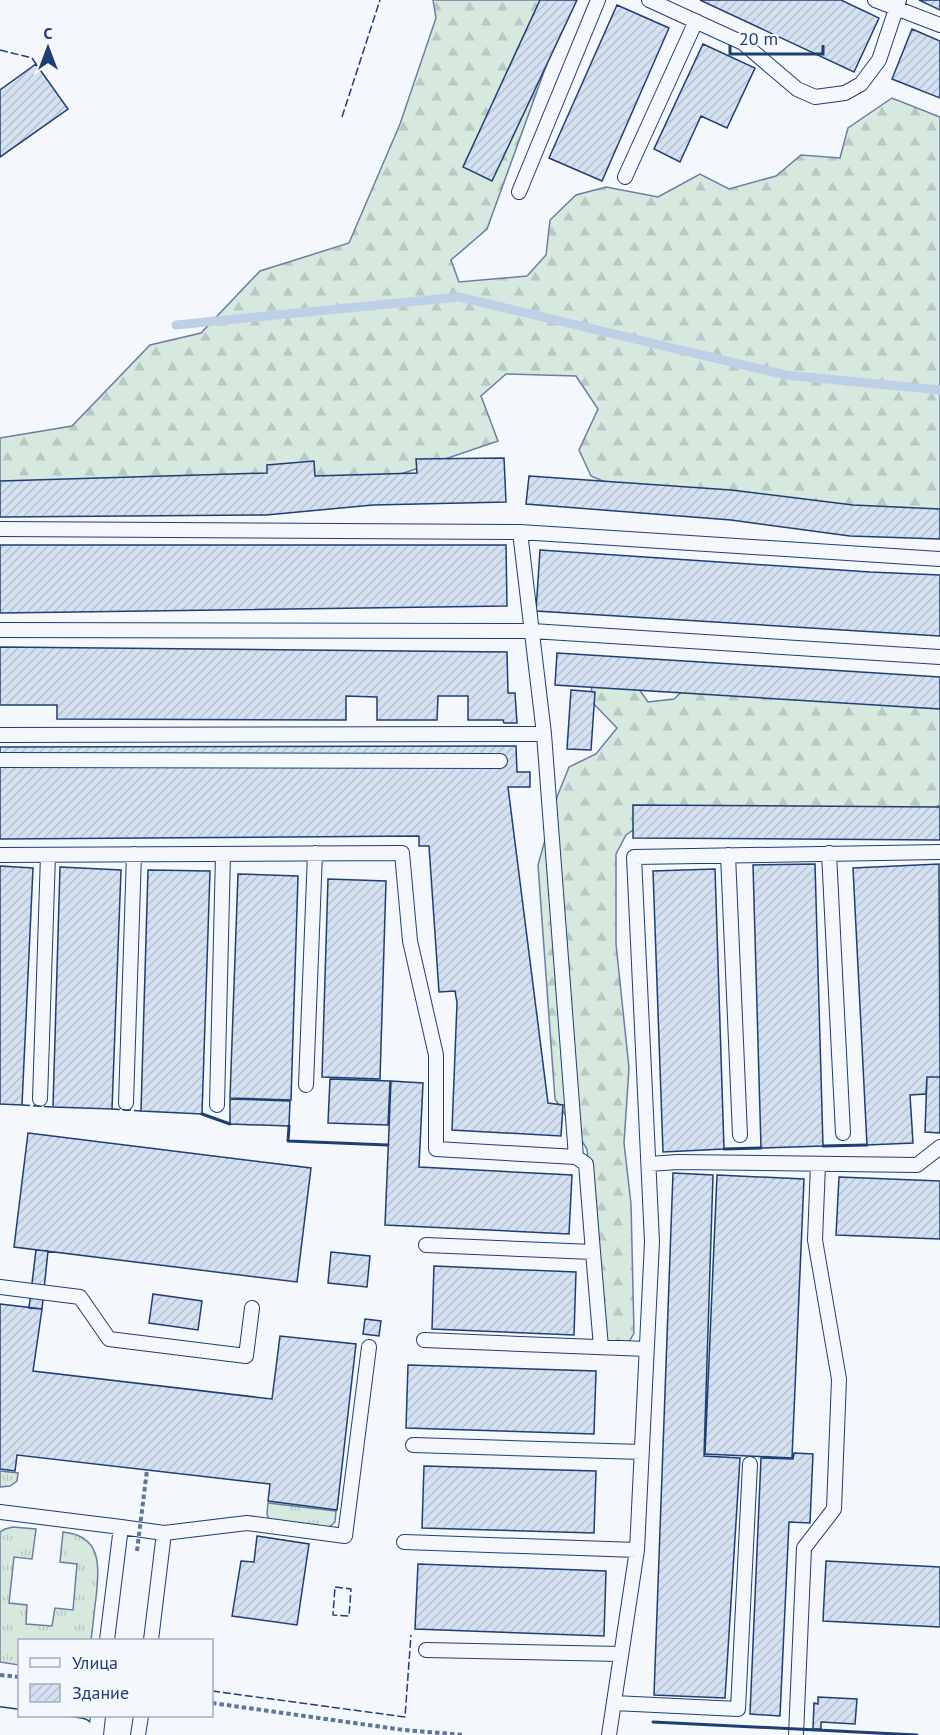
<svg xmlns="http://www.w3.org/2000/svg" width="940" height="1735" viewBox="0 0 940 1735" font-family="'PT Sans',sans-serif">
	<defs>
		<pattern id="grass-tufts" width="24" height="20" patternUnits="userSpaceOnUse" patternTransform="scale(1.5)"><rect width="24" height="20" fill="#d7e8df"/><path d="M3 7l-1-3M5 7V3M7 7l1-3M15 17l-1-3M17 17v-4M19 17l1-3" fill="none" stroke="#b8c8c3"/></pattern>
		<pattern id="forest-firs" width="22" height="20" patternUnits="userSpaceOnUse" patternTransform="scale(1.5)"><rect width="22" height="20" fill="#d7e8df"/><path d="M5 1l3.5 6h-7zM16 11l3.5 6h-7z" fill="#b8c8c3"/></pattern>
		<pattern id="building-hatch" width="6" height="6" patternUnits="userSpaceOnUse" patternTransform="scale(1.5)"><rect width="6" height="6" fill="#d5e0f0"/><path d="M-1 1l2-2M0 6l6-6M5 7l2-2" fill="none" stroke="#b6c1d1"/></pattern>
	</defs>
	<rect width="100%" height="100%" fill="#f4f7fb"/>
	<path fill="url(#grass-tufts)" stroke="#687fa3" stroke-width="1.5" d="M0 1471 18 1473 17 1481 10 1486 0 1487Z
		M268 1503 336 1511 335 1522 328 1528 269 1520 267 1514Z
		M13 1527 36 1529 32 1559 14 1557 9 1603 27 1605 26 1624 52 1626 55 1608 73 1610 77 1564 60 1562 63 1532C103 1536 99 1567 96 1598 94 1612 93 1626 91 1640H20L19 1665 0 1662V1532L5 1529Z"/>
	<path fill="url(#forest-firs)" stroke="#687fa3" stroke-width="1.5" d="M433 0H570L487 229 451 260 459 282 527 276 546 255 550 220 576 195 606 187 658 197 700 174 729 189 776 176 801 155 840 158 848 128 892 98 940 117V526L645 499 591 476 579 450 598 409 576 376 506 374 481 396 498 441 398 475 0 489V438L72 426 150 345 201 333 260 271 349 243 400 124 436 18Z
		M705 670 940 678V805L923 814 646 821 626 835 616 854V944L629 1068 624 1143 631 1204 634 1333 622 1354 607 1342 603 1320 587 1149 555 1099 538 865 557 797 569 767 596 754 617 728 591 701 592 682 631 678 648 702 674 699Z"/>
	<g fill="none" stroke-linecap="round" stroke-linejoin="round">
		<path stroke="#bed0e5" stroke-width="9" d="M176 325 459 297 786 375 940 390"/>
	</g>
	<path fill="url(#building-hatch)" stroke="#1d3f73" stroke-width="1.5" d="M540 0H577L492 181 463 167Z
		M700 0H841L879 18 854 72Z
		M919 0H940V10Z
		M617 5 669 28 602 181 549 158Z
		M912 29 940 41V98L892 79Z
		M703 44 755 68 727 128 701 116 680 162 654 149Z
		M36 64 68 109 0 157V90Z
		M504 458 506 502 373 505 266 515 0 517V481L267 473V465L314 461 315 476 417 473 416 459Z
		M529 476 731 490 853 505 940 509V539L850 536 731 520 526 504Z
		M0 545H506L507 606 0 613Z
		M540 550 870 572 940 575V636L536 611Z
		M0 647 507 652 508 693H515L517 723H504L503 720H468V696H438L437 720H377V697L346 696V720L57 719V705H0Z
		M557 653 940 677V709L555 685Z
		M571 690 595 692 591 750 567 749Z
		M516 746 517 772H530V787H508L548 1103 563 1105 561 1136 452 1130 457 1003 455 991 439 992 429 846H419V836L0 839V747Z
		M633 805 940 807V840L633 838Z
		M815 864 823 1146 761 1148 753 865Z
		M939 864 940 1077H927L926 1094 910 1095 913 1143 867 1145 853 868Z
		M0 866 33 868 22 1105 0 1104Z
		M60 867 121 870 112 1109 53 1107Z
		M715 869 724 1149 663 1152 653 871Z
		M148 870 210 871 202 1114 141 1111Z
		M238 874 298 876 291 1100 230 1098Z
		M328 879 386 881 380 1079 322 1077Z
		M927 1077H940V1133L925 1132Z
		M330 1079 390 1081 388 1125 328 1123Z
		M391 1081 423 1083 419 1167 572 1175 569 1234 385 1225Z
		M230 1099 290 1101 289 1126 230 1124Z
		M28 1133 311 1168 297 1282 14 1247Z
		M673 1173 713 1175 704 1456 740 1458 725 1698 654 1695Z
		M717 1175 804 1179 792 1458 705 1454Z
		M839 1177 940 1181V1239L836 1235Z
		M36 1250 48 1251 42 1309 29 1308Z
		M331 1252 370 1256 367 1287 328 1283Z
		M434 1266 576 1272 574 1335 432 1329Z
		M153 1294 202 1301 198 1330 149 1323Z
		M0 1304 42 1309 33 1371 272 1399 280 1336 356 1344 337 1510 268 1501 270 1484 17 1455 15 1471 0 1469Z
		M365 1319 381 1321 379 1336 363 1334Z
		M408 1365 596 1371 594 1434 406 1428Z
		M794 1453 813 1454 810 1523 789 1522 780 1716 750 1714 761 1458 793 1459Z
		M424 1466 596 1471 594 1533 422 1528Z
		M257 1536 309 1544 297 1625 232 1616 241 1561 254 1562Z
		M826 1561 940 1567V1627L823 1621Z
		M418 1564 606 1571 604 1636 415 1629Z
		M818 1697 857 1699 855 1724 821 1722V1729H813L814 1703 818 1704Z"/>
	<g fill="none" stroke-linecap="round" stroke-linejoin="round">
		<defs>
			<path id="lane" d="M649 0 743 43 797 89 815 97 845 93 861 84 879 60 899 0
				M875 0 940 25
				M625 177 696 21
				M519 192 598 0
				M0 529 520 532 940 559
				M0 630 532 631 940 657
				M0 735 544 734
				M0 760 500 761
				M829 853 843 1133
				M0 855 402 853 410 941 436 1055V1149L576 1157 544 734 520 532
				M728 855 740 1135
				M306 1085 315 853
				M40 1099 48 855
				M126 1103 134 854
				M217 1105 223 854
				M576 1157 586 1164 593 1252
				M649 1164 678 1162 917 1165 940 1147
				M426 1245 593 1252 601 1347
				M0 1287 80 1297 109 1339 246 1356 252 1308
				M424 1340 647 1349
				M413 1445 642 1452
				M0 1512 121 1527 107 1640
				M121 1527 164 1533
				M404 1542 637 1550
				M151 1640 164 1533 247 1523 345 1536 369 1347
				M426 1650 621 1654
				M614 1703 738 1709 750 1464
				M96 1735 98 1716
				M138 1735 141 1716
				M609 1735 637 1550 652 1242 634 857 940 852
				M796 1735 804 1548 834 1509 839 1379 815 1240 818 1164"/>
			<path id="secondary" d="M0 1724 79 1735"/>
		</defs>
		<use href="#lane" stroke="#1d3f73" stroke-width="16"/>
		<use href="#secondary" stroke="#1d3f73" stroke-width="36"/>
		<path stroke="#5e769c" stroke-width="4" stroke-dasharray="4.5 3" stroke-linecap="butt" d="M0 1675 20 1677
			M212 1703 404 1730 464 1735"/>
		<use href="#lane" stroke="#f4f7fb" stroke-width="14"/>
		<use href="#secondary" stroke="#f4f7fb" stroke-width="33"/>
		<path stroke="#5e769c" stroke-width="4" stroke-dasharray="4.5 3" stroke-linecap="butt" d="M137 1551 147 1470"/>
		<path stroke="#1d3f73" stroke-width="1.5" stroke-dasharray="8 3" stroke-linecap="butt" d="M0 50 32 58 36 64
			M342 117 380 0
			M22 1105 53 1107
			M112 1109 141 1111
			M335 1587 351 1589 349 1616 333 1615Z
			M212 1691 405 1717 411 1635"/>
		<path stroke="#1d3f73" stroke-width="3" d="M202 1114 230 1124
			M289 1126 288 1141 388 1145
			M823 1146 867 1145
			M724 1149 761 1148
			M653 1722 917 1735"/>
	</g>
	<rect x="18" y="1639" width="195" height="78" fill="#f4f7fb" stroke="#9eadc5" stroke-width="1.5"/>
	<rect x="30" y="1658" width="30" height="9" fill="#f4f7fb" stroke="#9eadc5" stroke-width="1.5"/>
	<text x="72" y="1669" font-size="18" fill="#1d3f73">Улица</text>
	<rect x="30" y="1684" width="30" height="18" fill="url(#building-hatch)" stroke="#9eadc5" stroke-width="1.5"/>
	<text x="72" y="1699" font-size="18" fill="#1d3f73">Здание</text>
	<g transform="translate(48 48)" stroke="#f4f7fb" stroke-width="4.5" paint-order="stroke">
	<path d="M0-4.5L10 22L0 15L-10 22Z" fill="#1d3f73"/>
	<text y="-9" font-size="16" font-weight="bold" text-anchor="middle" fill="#1d3f73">С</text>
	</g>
	<path d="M730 45v9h93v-9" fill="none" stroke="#1d3f73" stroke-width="3"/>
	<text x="739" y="45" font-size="18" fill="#1d3f73" stroke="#f4f7fb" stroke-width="4.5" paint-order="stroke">20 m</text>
</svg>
